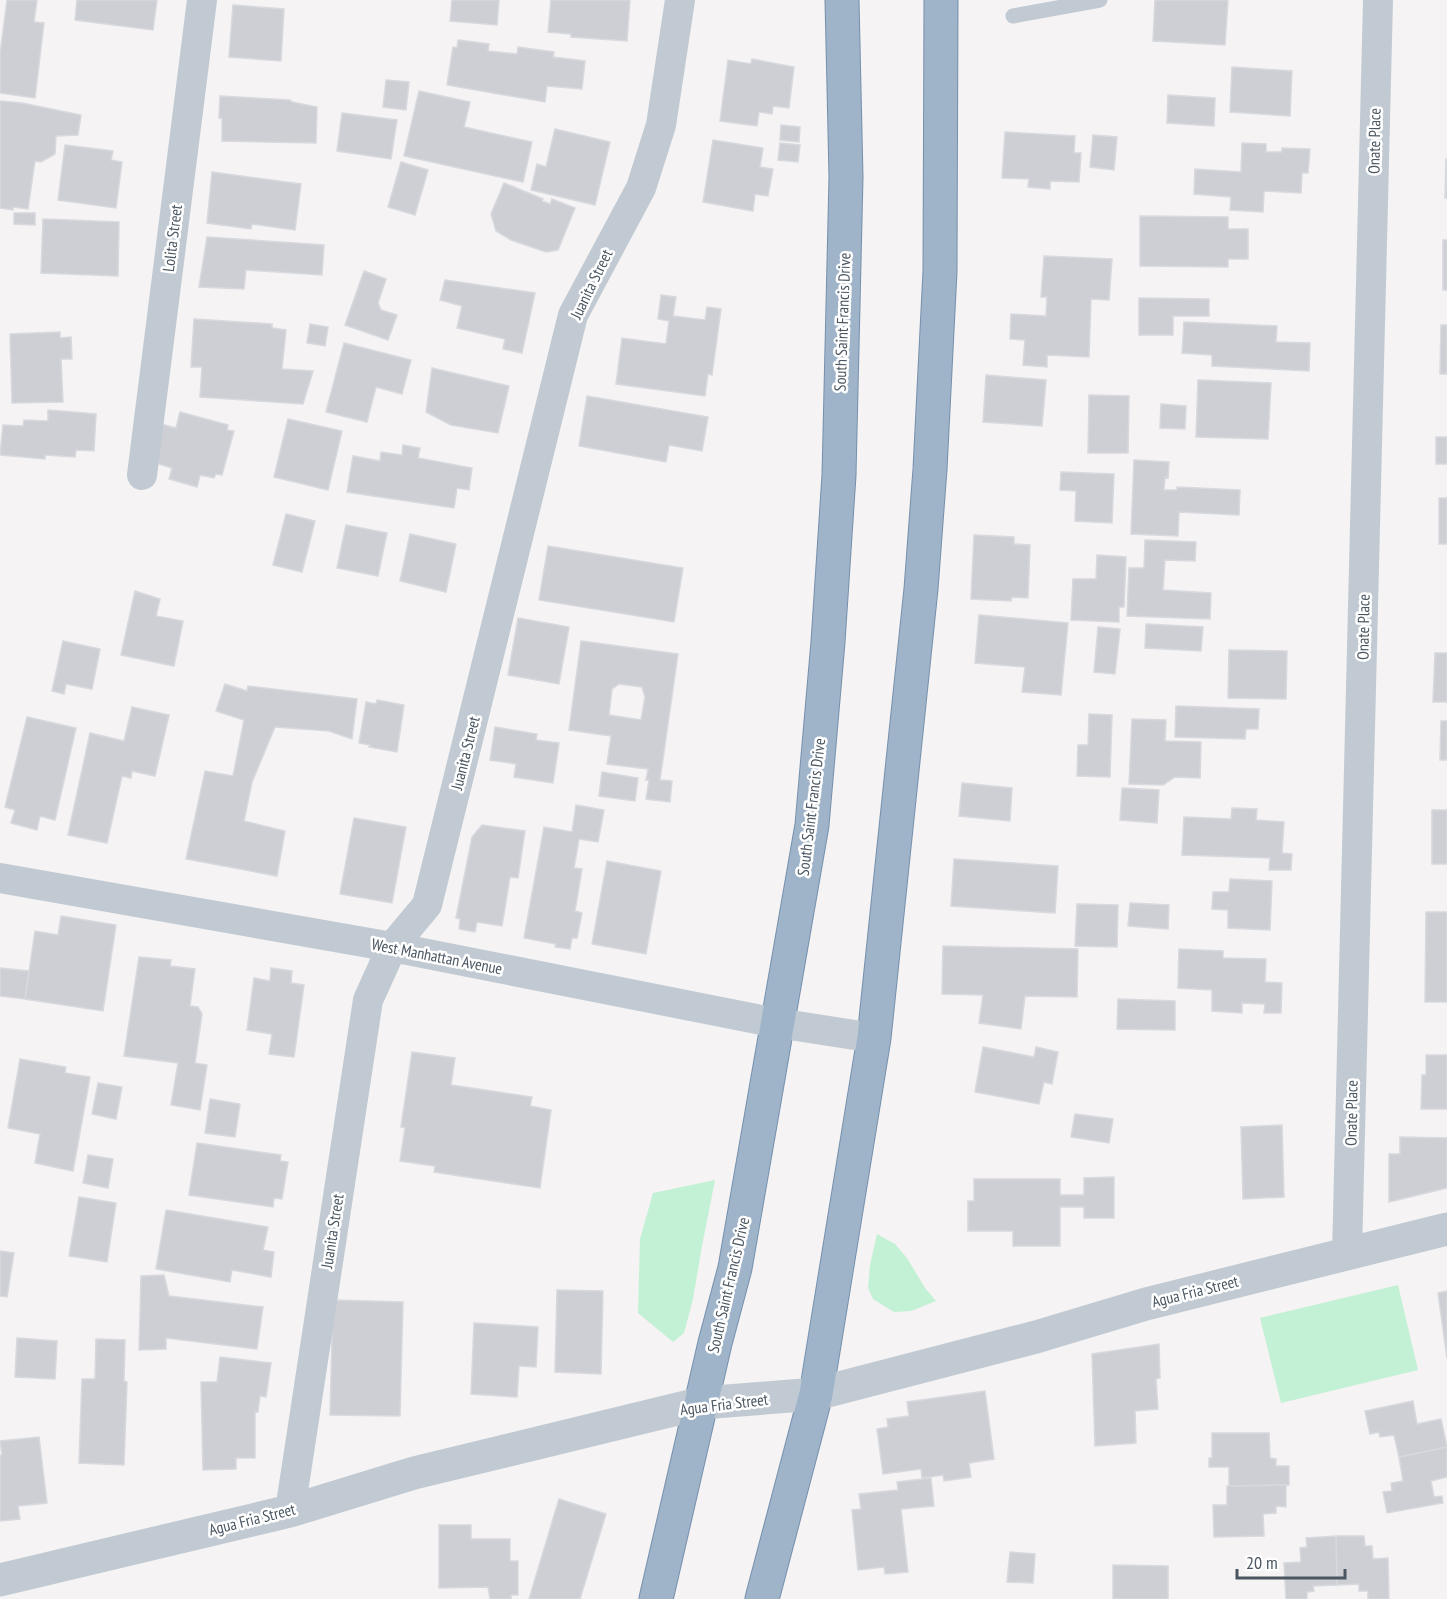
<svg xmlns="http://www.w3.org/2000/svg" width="1447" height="1599" viewBox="0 0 1447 1599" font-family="'PT Sans Narrow',sans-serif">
	<rect width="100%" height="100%" fill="#f5f3f3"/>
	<path fill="#c3f1d5" d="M715 1180 702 1246 693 1299 684 1333 673 1342 638 1313 640 1239 653 1193Z
		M877 1234 895 1244 907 1258 925 1288 936 1301 911 1311 894 1312 873 1299 868 1288 870 1265Z
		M1398 1285 1418 1370 1281 1403 1260 1318Z"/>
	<path fill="#cdcfd5" stroke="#d7d9de" stroke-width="1.5" fill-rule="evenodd" d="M7 0H37L34 22 44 23 35 98 0 93V54Z
		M77 0H157L153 30 75 20Z
		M452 0H499L497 25 450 21Z
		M551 0H630L627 41 571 37V34L548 32Z
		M1155 0H1228L1225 45 1153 41Z
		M233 5 284 9 281 61 229 57Z
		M458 40 489 44 488 51 517 54 518 47 554 52 553 57 585 61 582 89 547 86 545 102 447 85 453 47 457 48Z
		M752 59 794 67 789 108 773 106 772 114 759 112 757 126 720 121 728 60 751 64Z
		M1232 67 1292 71 1290 116 1230 112Z
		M386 80 409 82 406 110 383 107Z
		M419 91 470 102 464 127 532 142 523 182 404 156Z
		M1168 95 1215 98 1214 126 1167 123Z
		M220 96 290 100 292 102 317 107 316 143 222 141V118H219Z
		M0 101 22 103 81 115 78 135 56 136 55 154 41 162 35 161 28 209 13 207V210L0 208Z
		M342 113 397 120 391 159 337 151Z
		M781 125 800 127 799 142 780 140Z
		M555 129 610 142 595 205 531 190 537 164 546 167Z
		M1005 132 1075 136 1074 153H1081L1079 182 1050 181V189L1028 187 1029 179 1002 178Z
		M1093 135 1117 137 1114 170 1090 167Z
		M713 140 763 148 760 167 773 169 768 196 755 194 753 211 703 202Z
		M780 143 800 145 798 162 778 160Z
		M1242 143 1266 144V152H1282V148L1310 149 1308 173H1302L1301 193 1264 191 1263 212 1230 210 1231 197 1194 194 1195 169 1241 172Z
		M65 145 113 151 111 160 122 162 116 208 58 200Z
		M1446 159H1447V198H1445Z
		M401 162 428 170 415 215 388 207Z
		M212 172 301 184 295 230 252 224 251 229 207 223Z
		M504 183 543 199 542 201 550 204 552 199 575 208 558 250 546 252 511 240 496 231 491 214Z
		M14 213H35V225L14 224Z
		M1140 216 1228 217V229H1248V259H1228V267L1140 266Z
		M43 219 119 222 118 276 41 273Z
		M207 237 324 245 322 275 246 270 244 289 199 287Z
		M1443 240H1447V290H1443Z
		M1044 256 1112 259 1109 300 1091 299 1089 357 1047 355V367L1023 365 1025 340 1010 339 1011 314 1046 316 1047 297H1041Z
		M364 271 386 279 378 303 381 310 397 315 388 340 345 325Z
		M445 280 535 293 522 353 503 349 505 339 457 328 462 306 440 300Z
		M661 295 676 297 673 316 705 320 707 307 721 309 712 375 708 374 705 396 616 384 622 338 666 344 669 321 658 319Z
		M1139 298 1209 299V316H1173V335H1139Z
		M194 319 272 324V328L286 330 282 369 313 371 303 404 200 397 202 367H191Z
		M1184 322 1277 326 1276 342 1310 343 1309 371 1212 366V355L1182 353Z
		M310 324 328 327 325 346 307 343Z
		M1441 325H1447V374H1440Z
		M60 332V338L71 337 72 359H61L63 402 12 403 10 334Z
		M344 343 411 360 402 394 376 387 367 422 326 412Z
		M432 368 509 386 498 433 451 425 426 412Z
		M986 375 1046 380 1042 426 983 422Z
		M1198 380 1271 383 1268 439 1196 437Z
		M1089 395 1129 396 1128 453H1088Z
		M587 396 708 417 702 451 669 445 666 462 579 446Z
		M1161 404 1186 406 1185 429 1160 428Z
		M48 410 96 414 94 451 76 450 75 457 45 455V459L0 455 3 425 23 426 24 420 48 421Z
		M180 412 228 425 227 430 234 431 222 475 216 474 214 478 200 475 197 487 169 479 172 468 147 460 157 423 176 428Z
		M288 419 342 431 328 490 274 477Z
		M1436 437H1447V464H1436Z
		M403 445 420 448 418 458 472 468 469 490 457 488 454 508 347 492 353 456 380 461 381 452 402 455Z
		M1134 460 1169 462 1168 478 1165 477 1164 490H1177V487L1240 490 1239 515 1179 512 1178 536 1131 534Z
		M1061 472 1114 474 1112 523 1075 521 1076 491 1060 490Z
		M1439 498H1447V544H1439Z
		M286 514 315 521 302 572 273 565Z
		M346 525 387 533 378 576 337 568Z
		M410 534 456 544 446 592 400 581Z
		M974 535 1014 537V544L1030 545 1028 598 1012 597 1011 601 971 599Z
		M1145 540 1196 542 1195 561 1165 560 1163 590 1211 593 1210 619 1127 616 1129 568H1144Z
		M548 546 683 568 674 622 539 600Z
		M1097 555 1126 557 1124 607H1119V622L1071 620 1073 579H1096Z
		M135 591 160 599 156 616 183 621 174 666 121 655Z
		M979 615 1068 623 1061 695 1022 692 1025 667 975 663Z
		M518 618 569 627 559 684 508 675Z
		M1146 624 1203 627 1201 651 1145 648Z
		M1098 627 1120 629 1115 674 1094 672Z
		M63 641 100 649 92 689 66 684 64 694 52 691Z
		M581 641 678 654 660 780 672 781 670 802 646 799 649 780H646L648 769 607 764 611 736 569 730ZM619 684 642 687 645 697 641 720 609 715 612 689Z
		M1229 650 1287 651 1286 699 1228 698Z
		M1435 653H1447V702H1433Z
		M225 684 247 691 248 686 357 699 352 739 329 731 275 727 252 782 244 821 285 831 277 876 186 859 205 771 233 776 244 720 216 711Z
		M377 700 404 705 397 752 369 747 370 745 359 743 366 702 376 704Z
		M1176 706 1259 709 1258 729H1246L1245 739 1175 737Z
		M132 707 169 715 155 776 132 771 131 778 122 776 107 843 68 835 90 733 124 741Z
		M1089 714 1112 715 1110 777 1077 776 1078 745H1088Z
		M27 717 76 728 55 820 40 816 37 830 11 823 15 810 5 807Z
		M1132 719 1166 720 1165 741 1201 742 1200 778 1175 777 1163 785 1129 784Z
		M1441 721H1447V760H1440Z
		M495 727 537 734 536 740 559 743 553 783 514 777 516 764 490 760Z
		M602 772 638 778 635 801 599 796Z
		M962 783 1012 788 1010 821 959 816Z
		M1122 788 1159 790 1157 823 1120 820Z
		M576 805 604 810 598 842 579 839 574 868 582 869 575 911 582 913 577 938H572L570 949 555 947 556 944 524 938 544 827 572 832Z
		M1232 808 1257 809 1256 820 1284 822 1282 853 1292 854 1291 870H1269L1270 858 1182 855 1184 817 1231 819Z
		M1432 810H1447V864H1432Z
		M354 818 406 827 392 903 340 894Z
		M482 825 525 831 518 878 510 877 502 926 477 922 475 932 459 929 460 919 456 918 472 837Z
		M954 859 1058 866 1055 913 951 906Z
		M607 861 661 871 646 954 592 944Z
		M1230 879 1272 881 1270 930 1228 928V910L1212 909 1213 892H1229Z
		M1130 903 1169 905 1168 929 1128 926Z
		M1077 904 1118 905 1117 947 1075 946Z
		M1426 912H1447V1002H1425Z
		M61 916 116 925 103 1011 25 999 35 931 58 935Z
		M943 946 1078 949 1077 997 1025 996 1021 1029 979 1023 983 995 942 994Z
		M1179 949 1223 951V958L1266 959 1265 982 1282 983 1281 1013H1264L1265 1004 1242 1003V1013L1212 1011V990L1178 988Z
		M139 957 171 960 170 966 195 969 190 1006 198 1007 202 1014 195 1063 207 1065 200 1110 171 1105 178 1063 124 1056Z
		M0 968 29 971 25 999 0 996Z
		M271 968 292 971 291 983 304 985 294 1057 269 1054 272 1034 247 1030 254 978 270 981Z
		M1118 999 1175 1001V1030L1117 1029Z
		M983 1047 1034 1057 1036 1047 1058 1052 1052 1084 1044 1082 1039 1104 975 1092Z
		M412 1052 455 1058 451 1085 532 1097 530 1106 551 1110 540 1188 434 1172 435 1166 400 1161 405 1128 401 1127Z
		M1426 1055H1447V1109H1421L1422 1075H1426Z
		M20 1059 66 1067 65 1073 90 1077 73 1171 35 1163 40 1134 8 1128Z
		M98 1083 122 1087 116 1119 92 1114Z
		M210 1099 240 1104 235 1137 205 1133Z
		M1075 1114 1113 1119 1109 1143 1071 1137Z
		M1282 1125 1284 1197 1243 1199 1241 1127Z
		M1400 1137 1447 1138V1188L1389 1202V1154H1400Z
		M197 1143 281 1155 280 1161 288 1162 282 1199 274 1198 273 1207 189 1195Z
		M88 1155 113 1159 108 1188 83 1183Z
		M1114 1177V1218H1084V1207H1060V1246H1013V1231H968V1201H974V1179H1060V1195H1084V1178Z
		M79 1197 116 1203 107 1262 69 1256Z
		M166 1210 268 1227 263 1250 274 1252 271 1277 232 1270 230 1282 156 1269Z
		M0 1251 14 1253 7 1297 0 1296Z
		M164 1275 169 1296 263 1307 257 1349 166 1338V1349L139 1350 141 1276Z
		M557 1290 603 1291 601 1374 555 1372Z
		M1447 1291V1358L1438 1293Z
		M333 1300 403 1302 400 1416 330 1415Z
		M474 1323 538 1327 536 1367 519 1366 517 1397 471 1394Z
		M17 1338 57 1341 55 1379 15 1377Z
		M96 1339 125 1340 124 1381 127 1382 124 1465 79 1463 82 1379H95Z
		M1159 1344 1160 1378 1156 1379 1158 1409 1135 1411 1136 1443 1095 1446 1092 1354Z
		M220 1357 271 1363 266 1397 260 1396 258 1412 255 1411V1458H236V1469L203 1470 201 1382H217Z
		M985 1391 994 1459 969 1463 971 1477 944 1481 943 1475 922 1478 921 1469 883 1474 877 1429 888 1427 887 1419 909 1416 907 1402Z
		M1413 1401 1417 1424 1441 1419 1447 1447 1399 1457 1394 1435 1380 1437 1379 1432 1370 1434 1365 1411Z
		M1212 1433H1269L1270 1458 1276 1459V1466H1289V1485L1229 1486V1467H1209V1458H1212Z
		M39 1437 47 1503 18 1506 20 1519 0 1521V1455H2L0 1441Z
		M1447 1447V1477L1431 1481 1434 1497 1442 1496 1443 1503 1387 1513 1383 1492 1392 1491 1391 1483 1403 1481 1399 1457Z
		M931 1478 934 1506 901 1509 908 1572 885 1574 884 1567 858 1570 852 1510 861 1509 859 1494 898 1490 897 1482Z
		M1286 1485V1507L1276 1506V1513L1263 1514 1264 1536 1214 1537 1213 1505H1227V1486Z
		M559 1499 606 1514 580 1599H529Z
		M439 1525H471V1539H510V1561H518V1595H511V1599H490L488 1587 439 1588Z
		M1336 1536H1364L1365 1546H1372L1373 1559 1388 1558 1389 1599H1368V1591H1359V1584L1337 1585Z
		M1336 1536 1337 1585 1313 1586 1314 1591 1307 1592V1599H1286L1284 1563 1301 1562 1300 1548 1307 1547 1306 1538Z
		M1010 1552 1035 1554 1033 1583 1007 1582Z
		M1113 1565 1168 1566V1599H1113Z"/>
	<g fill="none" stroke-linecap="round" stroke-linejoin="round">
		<defs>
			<path id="trunk" d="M656 1599 715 1343 735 1268 812 825 828 642 839 475 846 177 842 0
				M762 1599 816 1394 874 1038 921 589 930 469 940 271 941 0"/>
		</defs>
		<use href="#trunk" stroke="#7690ad" stroke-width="35"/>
		<path stroke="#c1cad2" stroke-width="15" d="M1013 16 1100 0"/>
		<path stroke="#c1cad2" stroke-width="30" d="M142 475 202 0
			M0 878 392 947 777 1023 874 1038
			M1347 1254 1378 0
			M290 1511 368 1000 392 947 427 905 573 315 641 188 661 125 680 0"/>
		<path stroke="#c1cad2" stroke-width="33" d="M0 1580 290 1511 414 1473 702 1403 816 1394 1036 1337 1146 1304 1447 1229"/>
		<use href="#trunk" stroke="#9fb4c9" stroke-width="33"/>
	</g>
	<g text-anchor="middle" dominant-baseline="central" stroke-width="5" stroke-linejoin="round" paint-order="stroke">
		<g font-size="16" fill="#4a5661" stroke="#fff">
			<text transform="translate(1374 141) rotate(-89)">Onate Place</text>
			<text transform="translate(172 238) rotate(-83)">Lolita Street</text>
			<text transform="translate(591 284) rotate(-64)">Juanita Street</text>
			<text transform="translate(842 322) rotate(-88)">South Saint Francis Drive</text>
			<text transform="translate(1363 627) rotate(-89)">Onate Place</text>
			<text transform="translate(465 753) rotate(-76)">Juanita Street</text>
			<text transform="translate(811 807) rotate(-83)">South Saint Francis Drive</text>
			<text transform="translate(437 956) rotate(11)">West Manhattan Avenue</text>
			<text transform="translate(1351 1113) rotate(-89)">Onate Place</text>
			<text transform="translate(332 1231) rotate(-81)">Juanita Street</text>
			<text transform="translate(728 1285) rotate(-77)">South Saint Francis Drive</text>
			<text transform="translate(1195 1291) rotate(-14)">Agua Fria Street</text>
			<text transform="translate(724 1404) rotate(-7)">Agua Fria Street</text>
			<text transform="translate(252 1519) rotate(-14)">Agua Fria Street</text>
		</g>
	</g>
	<path d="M1237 1569v9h108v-9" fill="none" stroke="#4a5661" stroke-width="3"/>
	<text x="1246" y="1569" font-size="18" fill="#4a5661" stroke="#ffffff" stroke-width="4.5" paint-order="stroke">20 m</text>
</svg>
